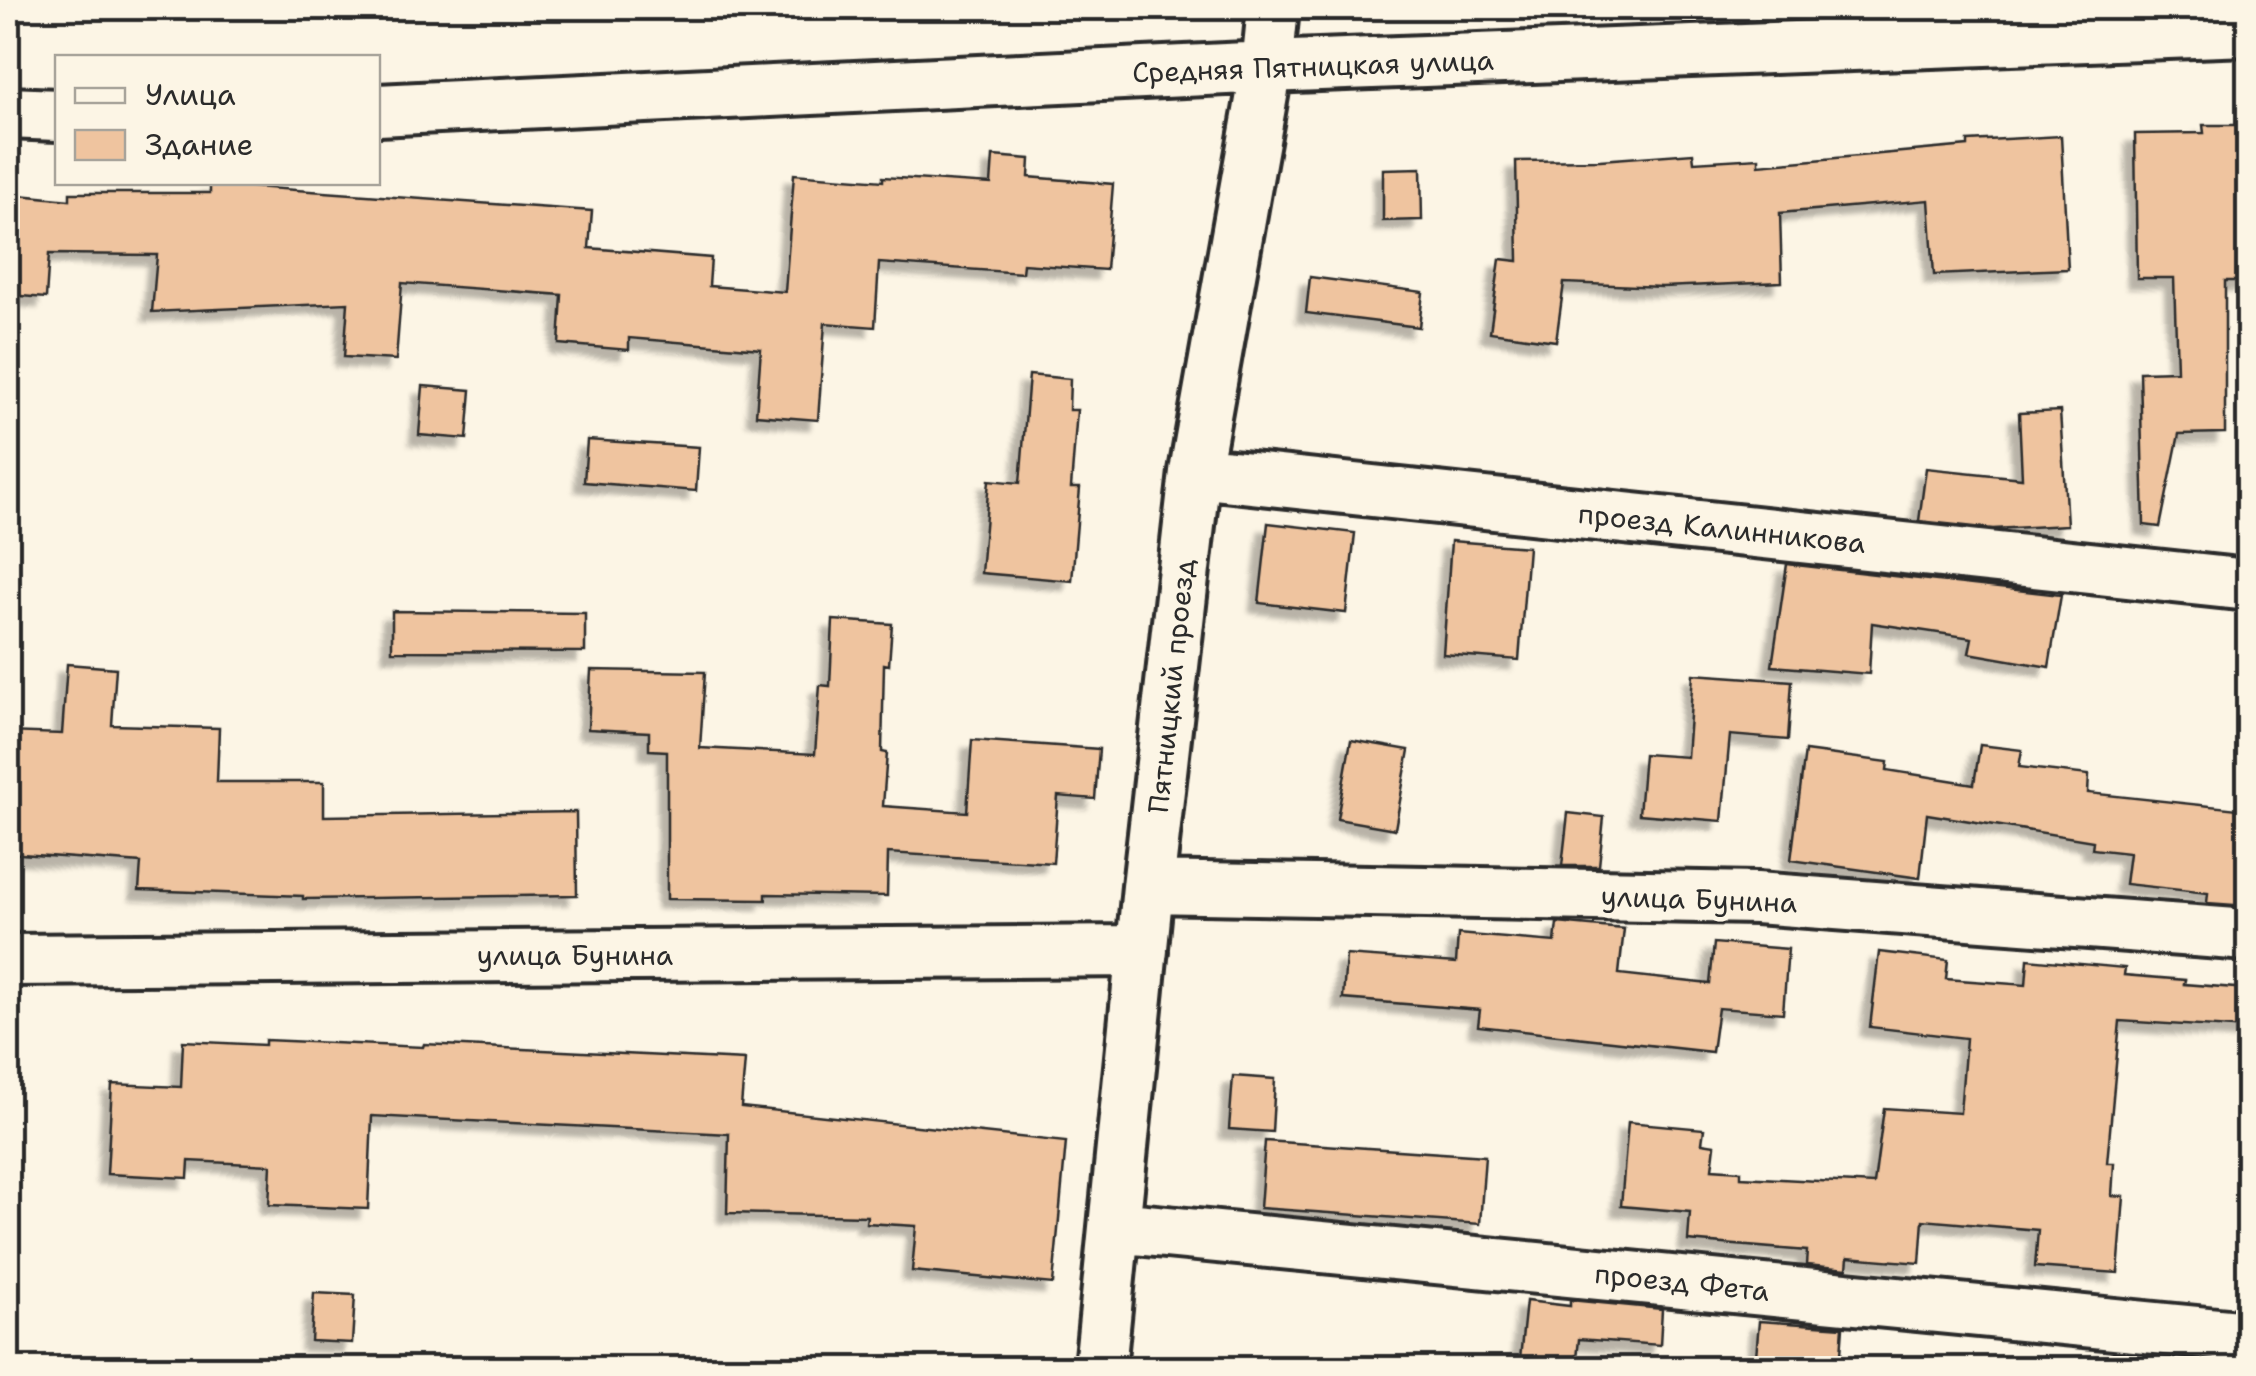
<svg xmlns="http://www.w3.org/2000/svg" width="2256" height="1376" viewBox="0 0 2256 1376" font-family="'Shantell Sans',sans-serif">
	<defs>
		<filter id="shadow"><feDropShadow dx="-9" dy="9" stdDeviation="2.5" flood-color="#0004"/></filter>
	</defs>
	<rect width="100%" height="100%" fill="#fcf5e5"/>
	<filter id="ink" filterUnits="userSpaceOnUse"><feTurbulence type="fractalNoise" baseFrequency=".01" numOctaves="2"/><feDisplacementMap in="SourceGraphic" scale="20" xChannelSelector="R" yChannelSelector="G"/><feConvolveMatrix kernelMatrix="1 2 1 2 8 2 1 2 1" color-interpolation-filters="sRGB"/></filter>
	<g filter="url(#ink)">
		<path fill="#efc49f" stroke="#2b2b2b" stroke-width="2.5" filter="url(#shadow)" d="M2203 125H2248V281H2225V433L2179 434 2160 527 2144 525 2140 372 2177 371 2174 278H2137L2135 134 2204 133Z
			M2061 136 2068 269 1934 275 1929 200 1780 213 1782 282 1662 287 1564 283 1556 341 1490 332 1500 259 1518 261 1516 161 1600 160 1693 153 1694 162 1759 158V165L1968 146V141Z
			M993 156 1030 159 1029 177 1113 184 1106 270 1023 264 1022 273 879 263 875 327 825 323 818 420 756 415 761 349 629 338V350L559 344 562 295 402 283 396 360 344 357 348 303 152 312 157 255 49 254 46 298 8 295V194L70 200V193H210V184L592 211 589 248 711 258 709 286 785 292 794 174 883 181V177L991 184Z
			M1421 168 1422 220 1383 221V169Z
			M1310 277 1423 292 1419 327 1306 313Z
			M1029 375 1070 379 1069 410H1077L1071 488H1080L1072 581 981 573 989 480 1020 483Z
			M423 386 471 390 467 439 419 435Z
			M2060 411 2067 525 1993 529 1919 521 1926 468 2022 478 2019 413Z
			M587 440 699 447 696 491 584 482Z
			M1268 523 1355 533 1346 613 1259 603Z
			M1451 541 1528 547 1519 660 1443 654Z
			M1787 564 2061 595 2049 667 1969 653 1972 638 1872 623 1869 674 1772 666Z
			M392 611 585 613V652L392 651Z
			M833 620 892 624 889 665 884 664 882 752 887 753 883 806 967 812 972 740 1099 749 1095 799 1058 796 1053 863 888 853 887 896 766 894V900L667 899V751L649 750V732L588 729 591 670 705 672 700 748 815 754 820 685 830 686Z
			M67 664 116 668 112 725 219 728 217 782H324V816L576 812 577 895 303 899V896L139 890 141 863 8 853V732L62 734Z
			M1693 674 1792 681 1788 740 1730 735 1722 821 1639 814 1644 754 1687 757Z
			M1351 740 1409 750 1395 829 1337 819Z
			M1980 745 2022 750 2019 767 2089 775 2088 793 2248 810V906L2207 903 2208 893 2125 884 2129 853 2092 849 2093 841 1927 814 1920 878 1791 860 1805 751 1888 762 1887 770 1974 784Z
			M1568 813 1604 817 1599 866H1562Z
			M1557 923 1624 929 1619 974 1710 984 1714 943 1788 949 1783 1013 1718 1008 1712 1052 1478 1026 1480 1010 1343 999 1346 955 1456 963 1458 934 1555 942Z
			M1879 952 1948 960 1946 979 2026 985 2028 959 2125 968 2124 975 2185 980 2184 984 2248 989V1029L2120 1021 2107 1163H2114L2112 1196 2124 1197 2118 1273 2035 1267 2038 1230 1923 1220 1920 1263 1848 1257 1847 1269 1806 1265 1807 1251 1688 1241 1690 1212 1621 1206 1628 1122 1704 1129 1702 1143 1715 1145 1712 1169 1741 1171V1177L1874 1184 1884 1108 1960 1113 1966 1038 1870 1027Z
			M265 1040 423 1047 424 1044 745 1060 741 1107 1066 1142 1053 1284 912 1271 916 1226 866 1223 867 1216 727 1213 729 1134 372 1116 368 1209 269 1205 271 1165 189 1161 188 1178 107 1174 112 1084 181 1087 183 1041 265 1045Z
			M1233 1076 1275 1079 1272 1132 1229 1129Z
			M1265 1141 1485 1156 1480 1224 1260 1208Z
			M314 1293 355 1295 352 1343 311 1341Z
			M1570 1300 1662 1309 1660 1345 1579 1339 1576 1368H1519L1526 1301 1570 1306Z
			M1759 1321 1843 1327 1840 1368H1755Z"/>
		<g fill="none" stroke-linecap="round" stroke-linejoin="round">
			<defs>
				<path id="minor" d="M378 110 1267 67 2248 30
					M8 113 58 115
					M1195 472 2248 585
					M1148 887 1756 898 2248 935
					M8 960 1142 951
					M1115 1227 2248 1337
					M1100 1368 1148 887 1195 472 1267 67 1273 8"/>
			</defs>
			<use href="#minor" stroke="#2b2b2b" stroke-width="58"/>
			<use href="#minor" stroke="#fcf5e5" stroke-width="50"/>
		</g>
	</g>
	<g text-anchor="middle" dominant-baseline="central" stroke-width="9" stroke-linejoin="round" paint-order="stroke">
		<g font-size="28" fill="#2b2b2b" stroke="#fcf5e5">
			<text transform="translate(1313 66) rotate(-2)">Средняя Пятницкая улица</text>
			<text transform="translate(1722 528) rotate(6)">проезд Калинникова</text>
			<text transform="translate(1171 686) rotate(-84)">Пятницкий проезд</text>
			<text transform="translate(1699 899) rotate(2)">улица Бунина</text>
			<text x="575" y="955">улица Бунина</text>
			<text transform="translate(1682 1282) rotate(6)">проезд Фета</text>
		</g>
	</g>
	<rect width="2256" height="1376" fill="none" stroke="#fcf5e5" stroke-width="40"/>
	<rect x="20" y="20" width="2216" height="1336" fill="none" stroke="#2b2b2b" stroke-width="4" filter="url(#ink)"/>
	<rect x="55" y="55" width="325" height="130" fill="#fcf5e5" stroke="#a8a49b" stroke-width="2.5"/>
	<rect x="75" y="88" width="50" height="15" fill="#fcf5e5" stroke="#a8a49b" stroke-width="2.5"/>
	<text x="145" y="105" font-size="30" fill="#2b2b2b">Улица</text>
	<rect x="75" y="130" width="50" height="30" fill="#efc49f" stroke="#a8a49b" stroke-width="2.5"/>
	<text x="145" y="155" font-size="30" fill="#2b2b2b">Здание</text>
</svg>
